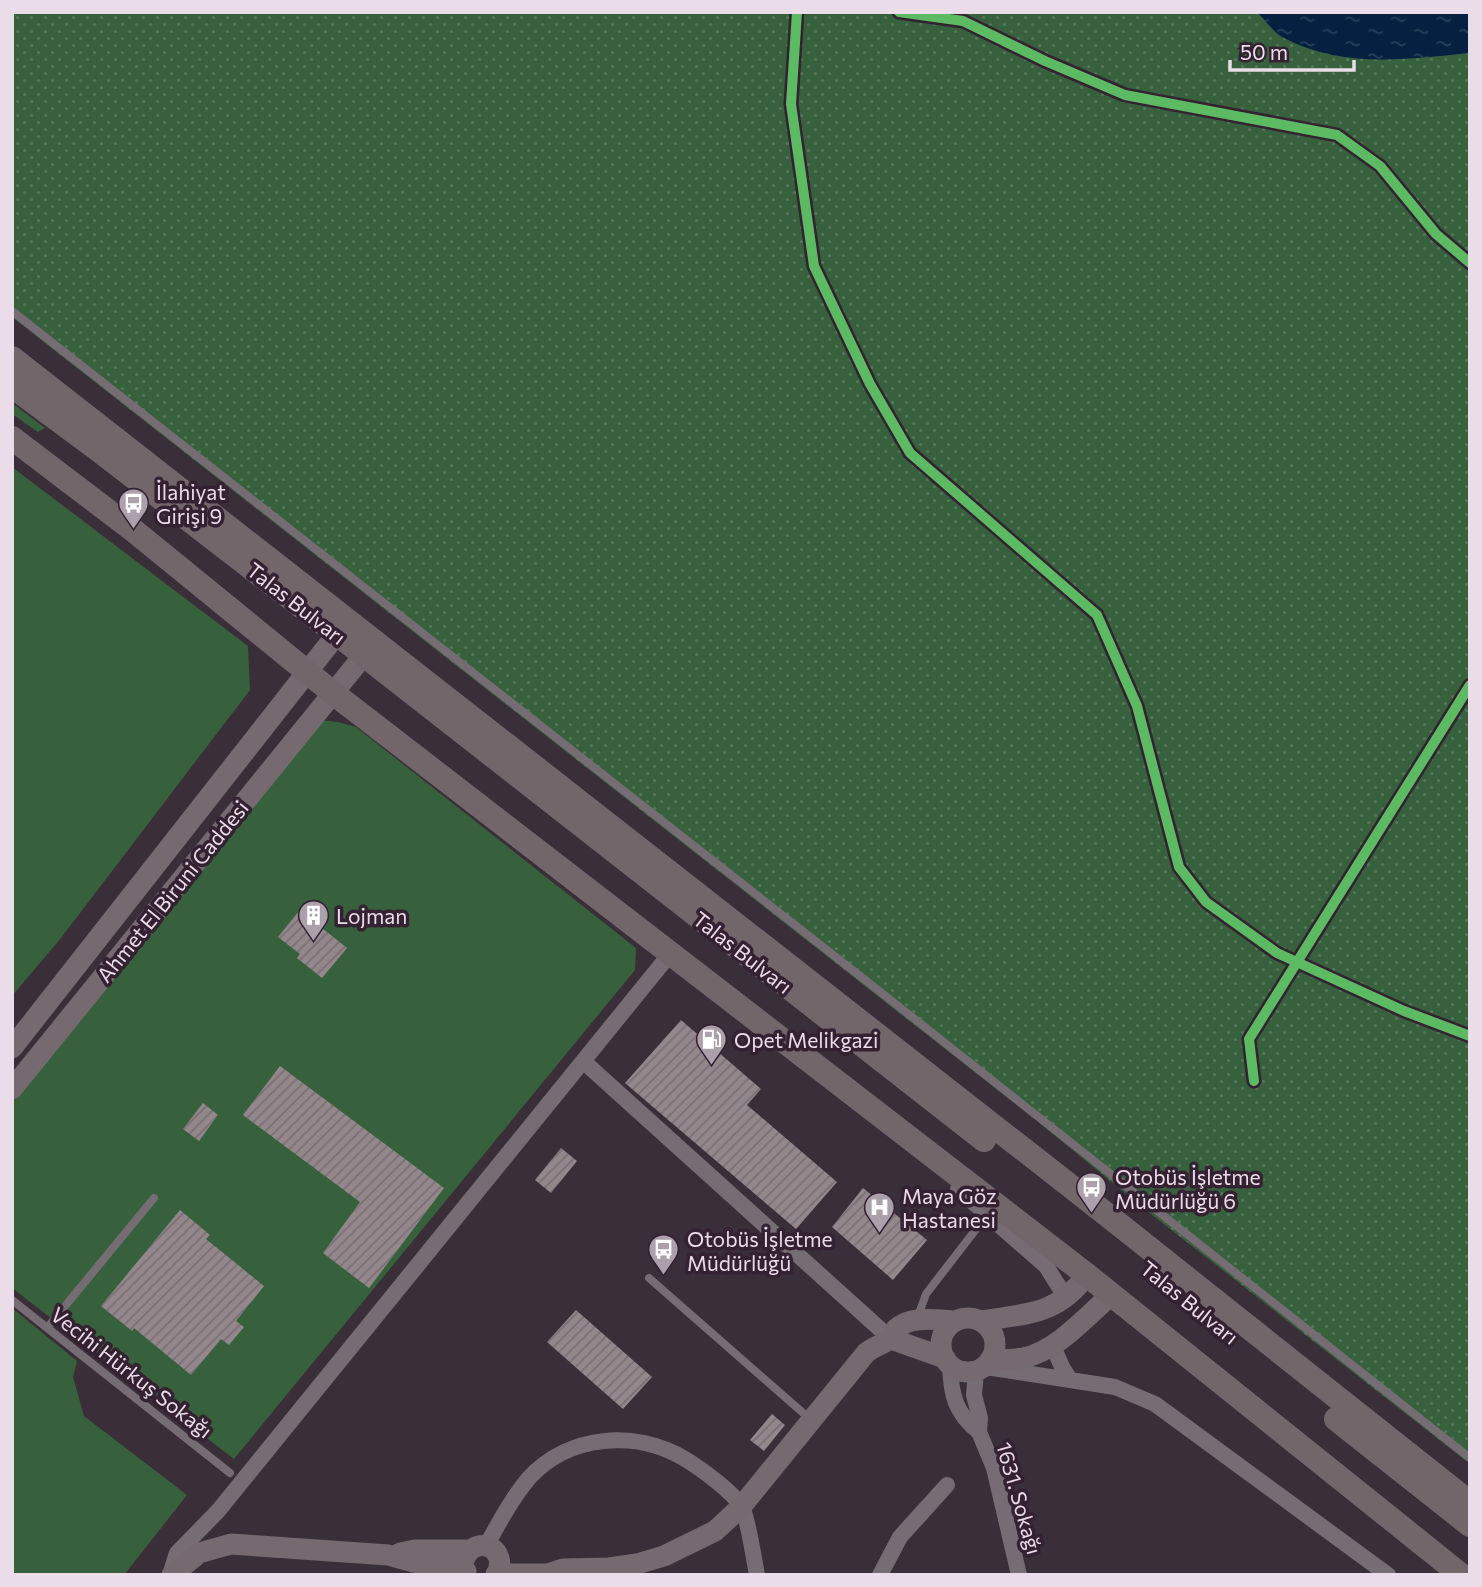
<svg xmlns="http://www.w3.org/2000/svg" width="1482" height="1587" viewBox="0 0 1482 1587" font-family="Commissioner,sans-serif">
	<defs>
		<pattern id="park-dots" width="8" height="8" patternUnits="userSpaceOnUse" patternTransform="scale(1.75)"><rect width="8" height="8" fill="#37603d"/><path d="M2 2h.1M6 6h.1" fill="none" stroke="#547659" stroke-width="1.8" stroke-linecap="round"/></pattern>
		<pattern id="water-ripples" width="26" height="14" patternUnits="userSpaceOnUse" patternTransform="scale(1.75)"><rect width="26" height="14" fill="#052040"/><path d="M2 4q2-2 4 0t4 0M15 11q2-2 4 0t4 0" fill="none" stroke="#2a405c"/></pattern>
		<pattern id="building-hatch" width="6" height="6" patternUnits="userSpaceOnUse" patternTransform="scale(1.75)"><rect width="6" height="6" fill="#94878c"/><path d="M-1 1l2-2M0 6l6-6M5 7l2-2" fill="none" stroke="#796f74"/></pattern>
	</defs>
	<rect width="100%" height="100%" fill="#3a2e39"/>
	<path fill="#37603d" d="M12 403 45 428 38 432 12 414Z
		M12 467 248 646 250 690 61 938 12 996Z
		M319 720 338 722 356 727 636 948 635 970 234 1459 12 1288V1078Z
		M12 1308 77 1361 73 1377 84 1416 187 1495 124 1575H12Z"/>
	<path fill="url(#park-dots)" d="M12 12H1470V1464L1146 1210 1037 1121 12 317Z"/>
	<path fill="url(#water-ripples)" d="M1257 12H1470V53C1407 59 1343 69 1284 38 1274 33 1265 20 1257 12Z"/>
	<path fill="url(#building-hatch)" d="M304 905 326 922 322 928 347 948 322 978 297 958 300 954 278 937Z
		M681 1020 761 1089 747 1105 837 1182 796 1229 625 1083Z
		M280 1066 444 1188 369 1288 323 1253 360 1202 243 1115Z
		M203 1103 218 1115 199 1141 183 1129Z
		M561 1148 577 1161 551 1193 535 1180Z
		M863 1188 927 1240 893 1280 832 1227Z
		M180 1210 210 1235 206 1239 264 1286 236 1321 244 1327 229 1345 221 1339 191 1375 134 1328 132 1331 101 1306Z
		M576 1310 652 1377 623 1409 547 1342Z
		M772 1414 785 1425 764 1451 750 1440Z"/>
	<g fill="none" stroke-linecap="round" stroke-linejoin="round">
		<path stroke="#766d74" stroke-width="8" d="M12 311 883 994 1470 1458
			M649 1278 810 1419
			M12 1300 230 1473
			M917 1319 926 1294 987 1215
			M47 1328 154 1198"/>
		<path stroke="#766d74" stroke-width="16" d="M583 1061 891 1339
			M958 1189 1046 1266 1066 1298
			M1052 1344 1062 1367 1070 1380
			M950 1365C951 1395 955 1413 979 1432
			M986 1367 1115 1387 1155 1404 1388 1575
			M976 1371 974 1395 980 1418 979 1432 994 1468 1019 1575
			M486 1546C499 1523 512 1498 529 1478 568 1435 636 1429 685 1459 700 1468 733 1492 742 1507 748 1518 754 1560 757 1575
			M170 1575 177 1553 218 1511 670 954
			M880 1575 900 1537 947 1485"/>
		<path stroke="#766a70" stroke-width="21" d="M12 1048 337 634
			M12 1089 364 655
			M941 1345a27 27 0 1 1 54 0a27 27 0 1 1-54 0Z
			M981 1321C1028 1313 1056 1316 1087 1275
			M891 1339 945 1358
			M990 1360C1001 1359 1013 1360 1023 1358 1057 1351 1086 1317 1111 1295
			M400 1553 415 1550H470
			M464 1560C475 1532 511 1549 496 1575
			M496 1574H548L563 1569 609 1568 637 1564 664 1556 715 1531 741 1507 866 1353C874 1346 884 1344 890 1339 893 1337 894 1332 896 1329 910 1315 938 1320 956 1321
			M172 1575 199 1553 231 1544 388 1555 413 1562 466 1571"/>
		<path stroke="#73666b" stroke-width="24" d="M12 358 1106 1214 1470 1503
			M12 386 96 448 337 634 984 1140
			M12 438 133 530 333 693 1087 1275 1461 1575
			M1336 1419 1470 1525"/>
		<defs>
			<path id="cycleway" d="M797 12 791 104 814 266 870 384 910 453 1097 615 1137 706 1179 867 1206 902 1277 953 1404 1011 1470 1036
				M899 12 963 21 1045 61 1125 95 1337 135 1380 166 1436 234 1470 263
				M1254 1081 1249 1039 1470 685"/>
		</defs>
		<use href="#cycleway" stroke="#342132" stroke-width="15"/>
		<use href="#cycleway" stroke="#5cba63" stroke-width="10"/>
	</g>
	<defs>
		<symbol id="bus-pin" viewBox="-11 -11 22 30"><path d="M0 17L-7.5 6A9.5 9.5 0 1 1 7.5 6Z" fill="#aca0ab" stroke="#342132"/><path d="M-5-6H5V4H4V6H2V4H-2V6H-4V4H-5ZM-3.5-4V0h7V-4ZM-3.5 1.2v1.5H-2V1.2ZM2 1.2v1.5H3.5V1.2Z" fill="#fff"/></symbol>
		<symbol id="building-pin" viewBox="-11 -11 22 30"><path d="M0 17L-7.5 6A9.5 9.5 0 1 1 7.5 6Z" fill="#aca0ab" stroke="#342132"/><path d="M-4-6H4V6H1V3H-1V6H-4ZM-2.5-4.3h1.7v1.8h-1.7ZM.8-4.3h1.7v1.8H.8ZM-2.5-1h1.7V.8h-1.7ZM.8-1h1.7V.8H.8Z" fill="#fff"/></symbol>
		<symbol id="fuel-pin" viewBox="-11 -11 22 30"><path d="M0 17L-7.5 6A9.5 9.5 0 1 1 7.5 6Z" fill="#aca0ab" stroke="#342132"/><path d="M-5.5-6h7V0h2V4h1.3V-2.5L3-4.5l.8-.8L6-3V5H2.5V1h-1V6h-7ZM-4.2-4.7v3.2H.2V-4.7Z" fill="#fff"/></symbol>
		<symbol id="hospital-pin" viewBox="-11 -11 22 30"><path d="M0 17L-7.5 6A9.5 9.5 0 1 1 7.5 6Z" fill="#aca0ab" stroke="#342132"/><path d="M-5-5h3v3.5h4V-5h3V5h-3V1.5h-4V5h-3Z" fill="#fff"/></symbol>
	</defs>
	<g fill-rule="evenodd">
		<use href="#bus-pin" x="116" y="486" width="35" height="47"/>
		<use href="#building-pin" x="296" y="898" width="35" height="47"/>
		<use href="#fuel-pin" x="694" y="1022" width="35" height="47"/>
		<use href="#bus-pin" x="1074" y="1170" width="35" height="47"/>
		<use href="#hospital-pin" x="862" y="1190" width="35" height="47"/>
		<use href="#bus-pin" x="646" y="1232" width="35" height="47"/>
	</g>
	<g text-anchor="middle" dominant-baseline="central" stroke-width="7" stroke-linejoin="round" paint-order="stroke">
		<g font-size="21" fill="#eadde9" stroke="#342132" text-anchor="start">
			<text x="156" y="491">İlahiyat<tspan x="156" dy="24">Girişi 9</tspan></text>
			<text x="336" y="915">Lojman</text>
			<text x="734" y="1039">Opet Melikgazi</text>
			<text x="1115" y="1176">Otobüs İşletme<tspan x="1115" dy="24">Müdürlüğü 6</tspan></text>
			<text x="902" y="1195">Maya Göz<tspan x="902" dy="24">Hastanesi</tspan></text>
			<text x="687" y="1238">Otobüs İşletme<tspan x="687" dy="24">Müdürlüğü</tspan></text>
		</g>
		<g font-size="21" fill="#eadde9" stroke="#342132">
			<text transform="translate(297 603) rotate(38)">Talas Bulvarı</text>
			<text transform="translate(172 891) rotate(-51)">Ahmet El Biruni Caddesi</text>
			<text transform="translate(743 952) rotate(38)">Talas Bulvarı</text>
			<text transform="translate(1190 1302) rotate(39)">Talas Bulvarı</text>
			<text transform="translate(132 1372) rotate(38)">Vecihi Hürkuş Sokağı</text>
			<text transform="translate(1020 1498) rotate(74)">1631. Sokağı</text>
		</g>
	</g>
	<rect width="1482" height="1587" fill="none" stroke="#eadde9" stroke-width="28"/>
	<path d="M1230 60v10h124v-10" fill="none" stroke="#eadde9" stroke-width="3.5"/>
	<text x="1240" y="60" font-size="21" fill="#eadde9" stroke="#342132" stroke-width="5" paint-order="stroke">50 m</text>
</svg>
